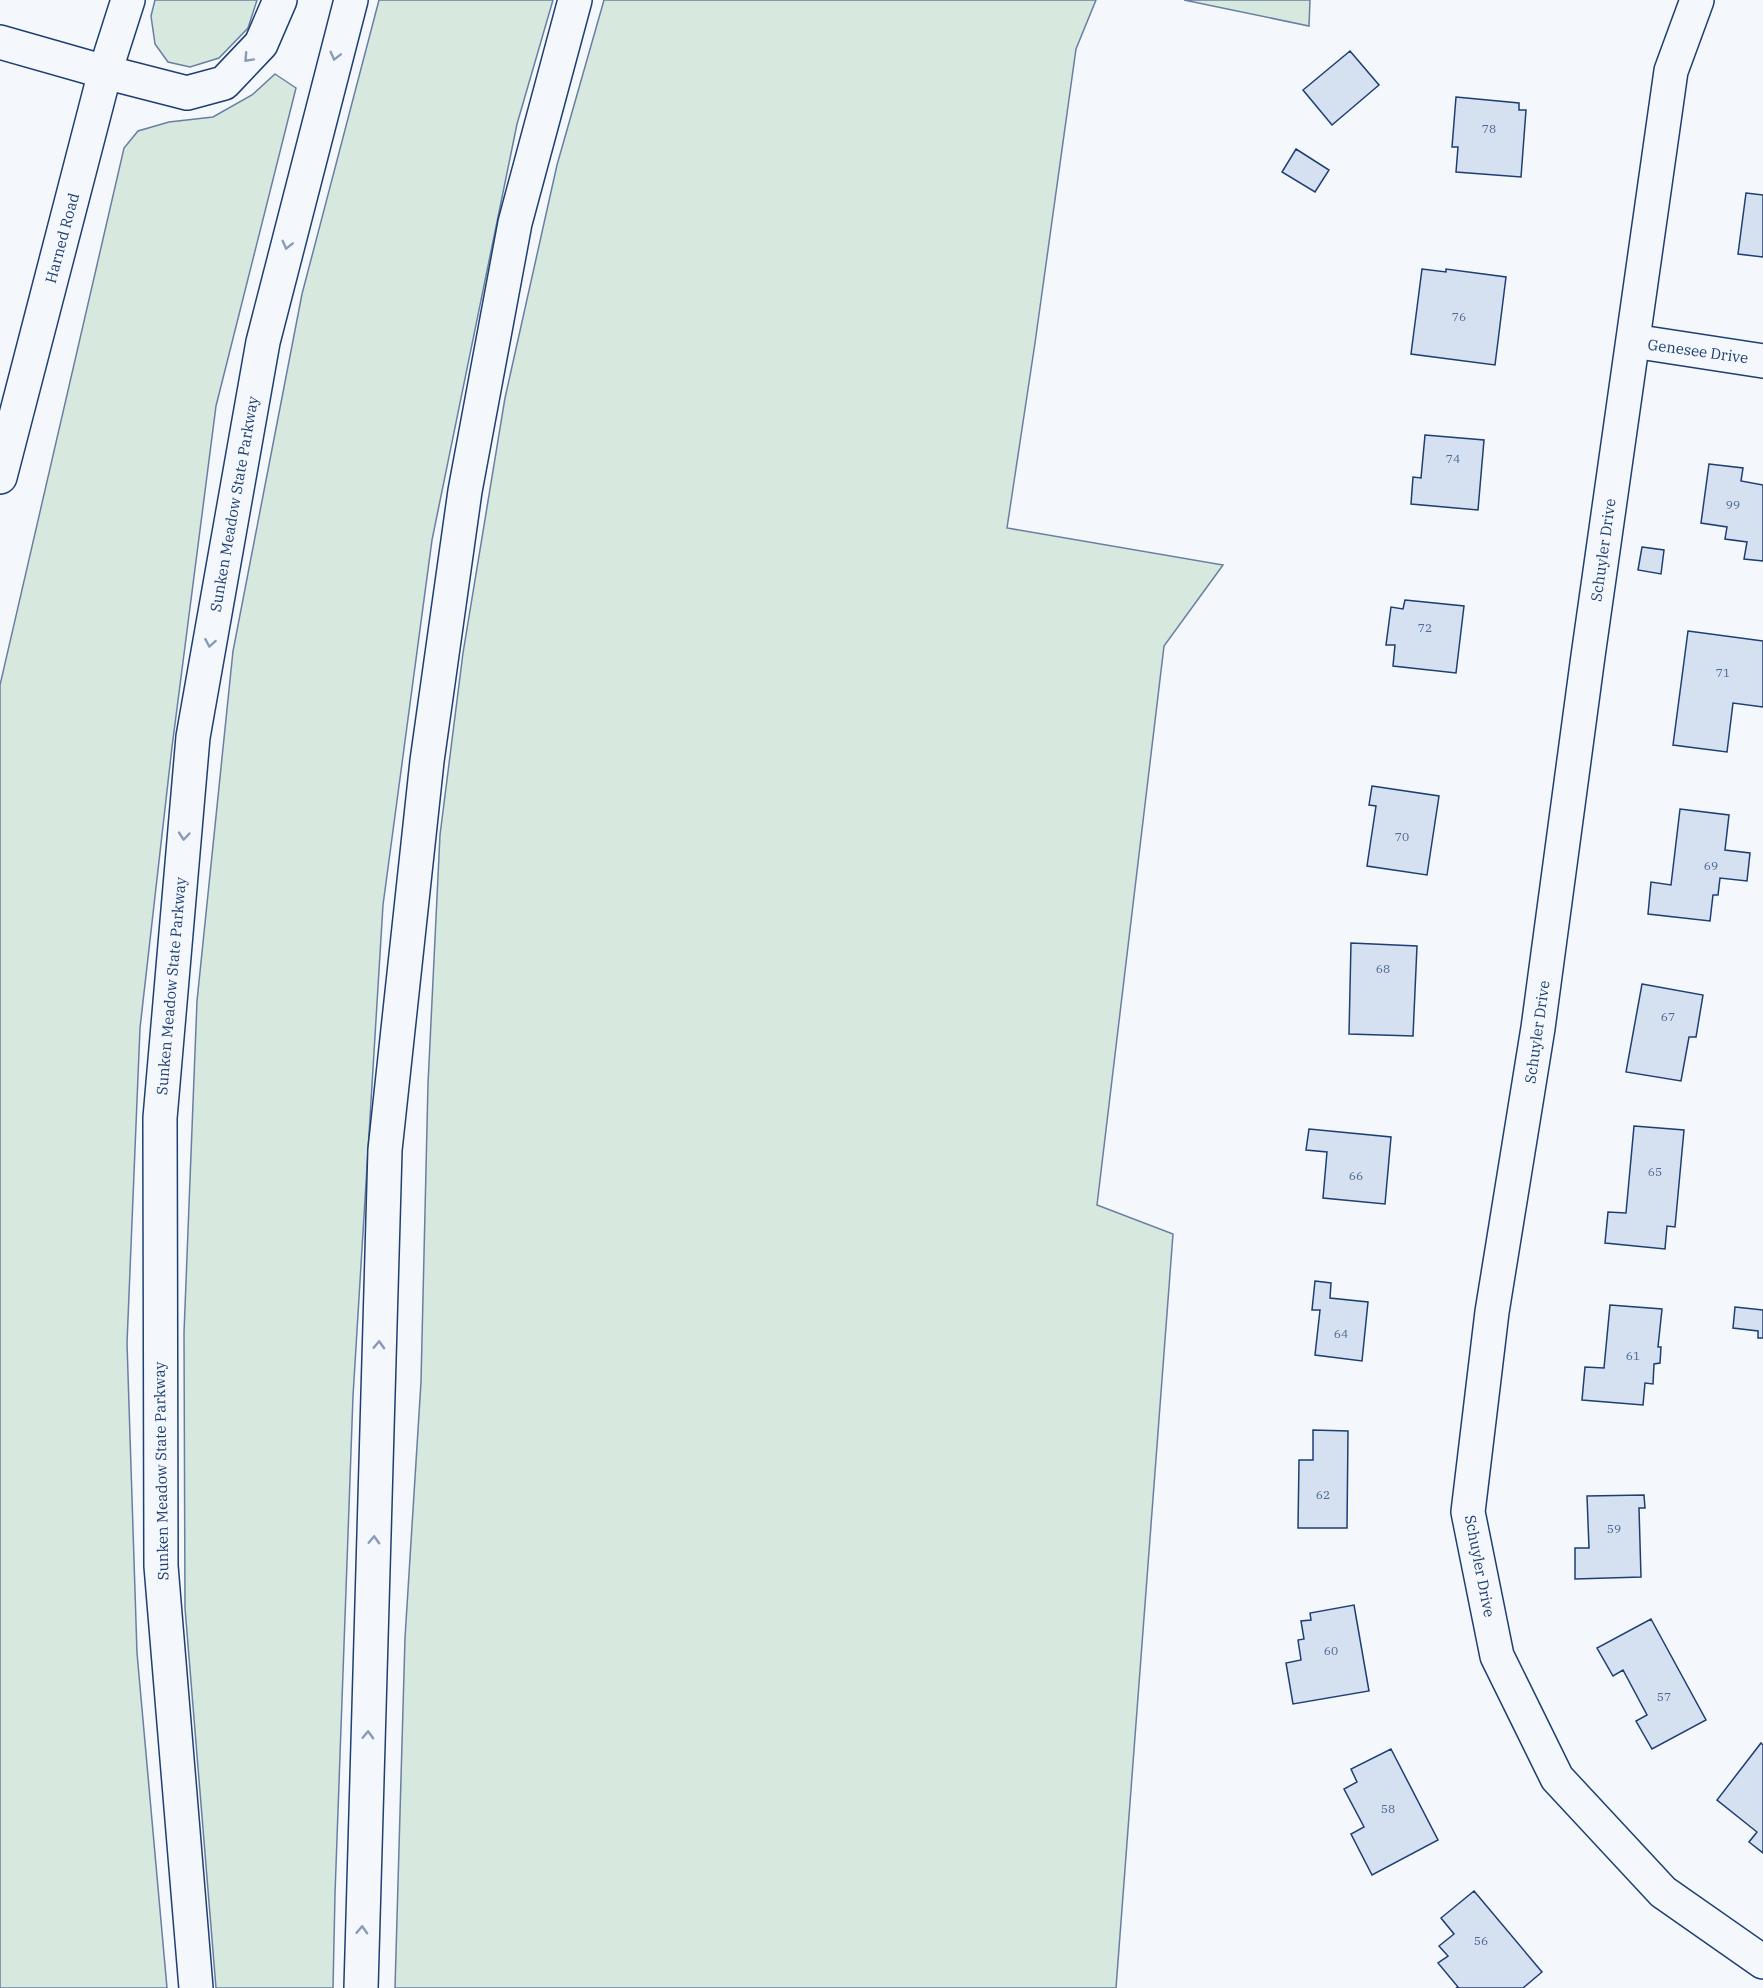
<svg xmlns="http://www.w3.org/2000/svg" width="1763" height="1988" viewBox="0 0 1763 1988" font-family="'IBM Plex Serif',serif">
	<rect width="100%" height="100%" fill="#f4f7fb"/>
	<path fill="#d7e8df" stroke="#687fa3" stroke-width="1.5" d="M155 0H257L248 28 219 58 190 67 168 62 155 44 151 16Z
		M379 0H553L517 124 432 540 383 905 353 1396 335 1894 333 1988H216L185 1608 184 1333 197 1001 233 651 302 294Z
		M604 0H1096L1076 49 1035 343 1007 528 1223 565 1164 646 1097 1205 1173 1234 1116 1988H395L405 1638 421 1382 428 1084 440 835 463 653 505 398 557 165Z
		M1184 0H1310L1309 26Z
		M275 74 296 88 216 406 172 747 140 1028 127 1343 137 1653 167 1988H0V685L124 148 138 131 169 122 213 117 252 95Z"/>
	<path fill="#d5e0f0" stroke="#1d3f73" stroke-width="1.5" d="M1350 51 1379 85 1332 125 1303 90Z
		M1456 97 1519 103V110H1526L1521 177 1456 172 1458 147H1452Z
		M1296 149 1329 170 1315 192 1282 172Z
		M1746 193 1763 195V257L1738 254Z
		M1422 269 1446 272V269L1506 277 1495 365 1411 354Z
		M1425 435 1484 440 1478 510 1411 504 1413 477 1421 478Z
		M1709 464 1743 468 1741 481 1763 485V561L1744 559 1747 542 1725 539 1727 527 1701 523Z
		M1642 547 1664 550 1661 574 1638 570Z
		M1405 600 1464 606 1456 673 1393 666 1395 645H1386L1391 607 1403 609Z
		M1688 631 1763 641V707L1733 703 1727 752 1673 745Z
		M1372 786 1439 796 1427 875 1367 866 1376 806 1369 805Z
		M1680 809 1729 815 1725 850 1750 853 1747 881 1720 878 1718 895H1713L1710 921 1648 914 1651 882 1671 885Z
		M1351 943 1417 946 1413 1036 1349 1034Z
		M1642 984 1703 995 1696 1037H1689L1681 1081 1626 1072Z
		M1634 1126 1684 1130 1675 1227 1667 1226 1665 1249 1605 1243 1608 1212 1626 1213Z
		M1309 1129 1391 1137 1385 1204 1323 1198 1327 1152 1306 1150Z
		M1315 1281 1331 1283 1330 1298 1368 1302 1362 1361 1315 1355 1320 1310H1312Z
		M1610 1305 1662 1309 1658 1347H1661L1660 1363 1654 1364 1653 1384 1645 1383 1643 1405 1582 1400 1585 1367 1604 1368Z
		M1735 1307 1763 1310V1338H1758V1331L1733 1328Z
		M1313 1430 1348 1431 1347 1528H1298L1299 1460H1313Z
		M1644 1495 1645 1508H1639L1641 1577 1575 1579V1548H1589L1587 1496Z
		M1354 1605 1369 1691 1293 1704 1286 1663 1301 1660 1298 1640 1304 1639 1301 1621 1311 1620 1310 1613Z
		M1651 1619 1706 1720 1652 1749 1636 1721 1647 1715 1623 1670 1613 1676 1597 1648Z
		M1761 1743 1763 1745V1853L1749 1842 1757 1832 1717 1800Z
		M1391 1749 1438 1840 1372 1875 1351 1834 1364 1827 1344 1789 1357 1782 1351 1769Z
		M1474 1891 1542 1972 1523 1988H1456L1458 1987 1438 1963 1448 1956 1439 1946 1454 1934 1441 1918Z"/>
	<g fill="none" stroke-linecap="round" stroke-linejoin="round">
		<defs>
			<path id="minor" d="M1697 0 1671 71 1588 656 1538 1028 1492 1312 1468 1512 1497 1656 1557 1778 1663 1892 1763 1962
				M0 42 105 72
				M1633 341 1763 361"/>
			<path id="secondary" d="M0 477 105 72 128 0"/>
			<path id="motorway" d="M105 72 187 93 224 83 261 44 280 0
				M196 1988 161 1566 160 1118 193 737 263 342 351 0
				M361 1988 385 1150 427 761 465 491 515 223 575 0"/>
		</defs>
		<use href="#minor" stroke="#1d3f73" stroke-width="36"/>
		<use href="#secondary" stroke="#1d3f73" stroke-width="36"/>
		<use href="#motorway" stroke="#1d3f73" stroke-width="36"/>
		<use href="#minor" stroke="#f4f7fb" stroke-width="33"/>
		<use href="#secondary" stroke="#f4f7fb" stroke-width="33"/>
		<use href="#motorway" stroke="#f4f7fb" stroke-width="33"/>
	</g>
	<defs><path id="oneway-chevron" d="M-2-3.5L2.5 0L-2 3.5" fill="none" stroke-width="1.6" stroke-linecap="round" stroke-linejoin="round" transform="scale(1.5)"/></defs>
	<g stroke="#889bb7">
		<use href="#oneway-chevron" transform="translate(335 56) rotate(104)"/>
		<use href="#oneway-chevron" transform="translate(248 58) rotate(133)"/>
		<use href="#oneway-chevron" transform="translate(287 245) rotate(104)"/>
		<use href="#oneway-chevron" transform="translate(210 643) rotate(100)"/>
		<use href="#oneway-chevron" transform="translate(184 836) rotate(95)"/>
		<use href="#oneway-chevron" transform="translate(379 1345) rotate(-88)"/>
		<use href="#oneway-chevron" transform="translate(374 1540) rotate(-88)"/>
		<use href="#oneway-chevron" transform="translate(368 1735) rotate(-88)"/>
		<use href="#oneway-chevron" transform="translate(362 1930) rotate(-88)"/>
	</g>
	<g text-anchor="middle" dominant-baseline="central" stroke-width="4.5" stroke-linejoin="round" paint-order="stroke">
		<g font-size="12" fill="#4b6792">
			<text x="1489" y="128">78</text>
			<text x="1459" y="316">76</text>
			<text x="1453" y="458">74</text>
			<text x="1733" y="504">99</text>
			<text x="1425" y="627">72</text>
			<text x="1723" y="672">71</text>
			<text x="1402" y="836">70</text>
			<text x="1711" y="865">69</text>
			<text x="1383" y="968">68</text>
			<text x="1668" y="1016">67</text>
			<text x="1655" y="1171">65</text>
			<text x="1356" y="1175">66</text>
			<text x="1341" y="1333">64</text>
			<text x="1633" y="1355">61</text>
			<text x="1323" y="1494">62</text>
			<text x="1614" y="1528">59</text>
			<text x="1331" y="1650">60</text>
			<text x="1664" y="1696">57</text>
			<text x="1388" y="1808">58</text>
			<text x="1481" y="1940">56</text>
		</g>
		<g font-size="15" fill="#1d3f73" stroke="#f4f7fb">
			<text transform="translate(62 238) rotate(-75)">Harned Road</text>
			<text transform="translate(1698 351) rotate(8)">Genesee Drive</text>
			<text transform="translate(234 504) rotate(-80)">Sunken Meadow State Parkway</text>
			<text transform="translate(1603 550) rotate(-82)">Schuyler Drive</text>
			<text transform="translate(171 986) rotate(-85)">Sunken Meadow State Parkway</text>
			<text transform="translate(1537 1032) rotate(-82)">Schuyler Drive</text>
			<text transform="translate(161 1471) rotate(-91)">Sunken Meadow State Parkway</text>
			<text transform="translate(1480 1566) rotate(79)">Schuyler Drive</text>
		</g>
	</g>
</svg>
